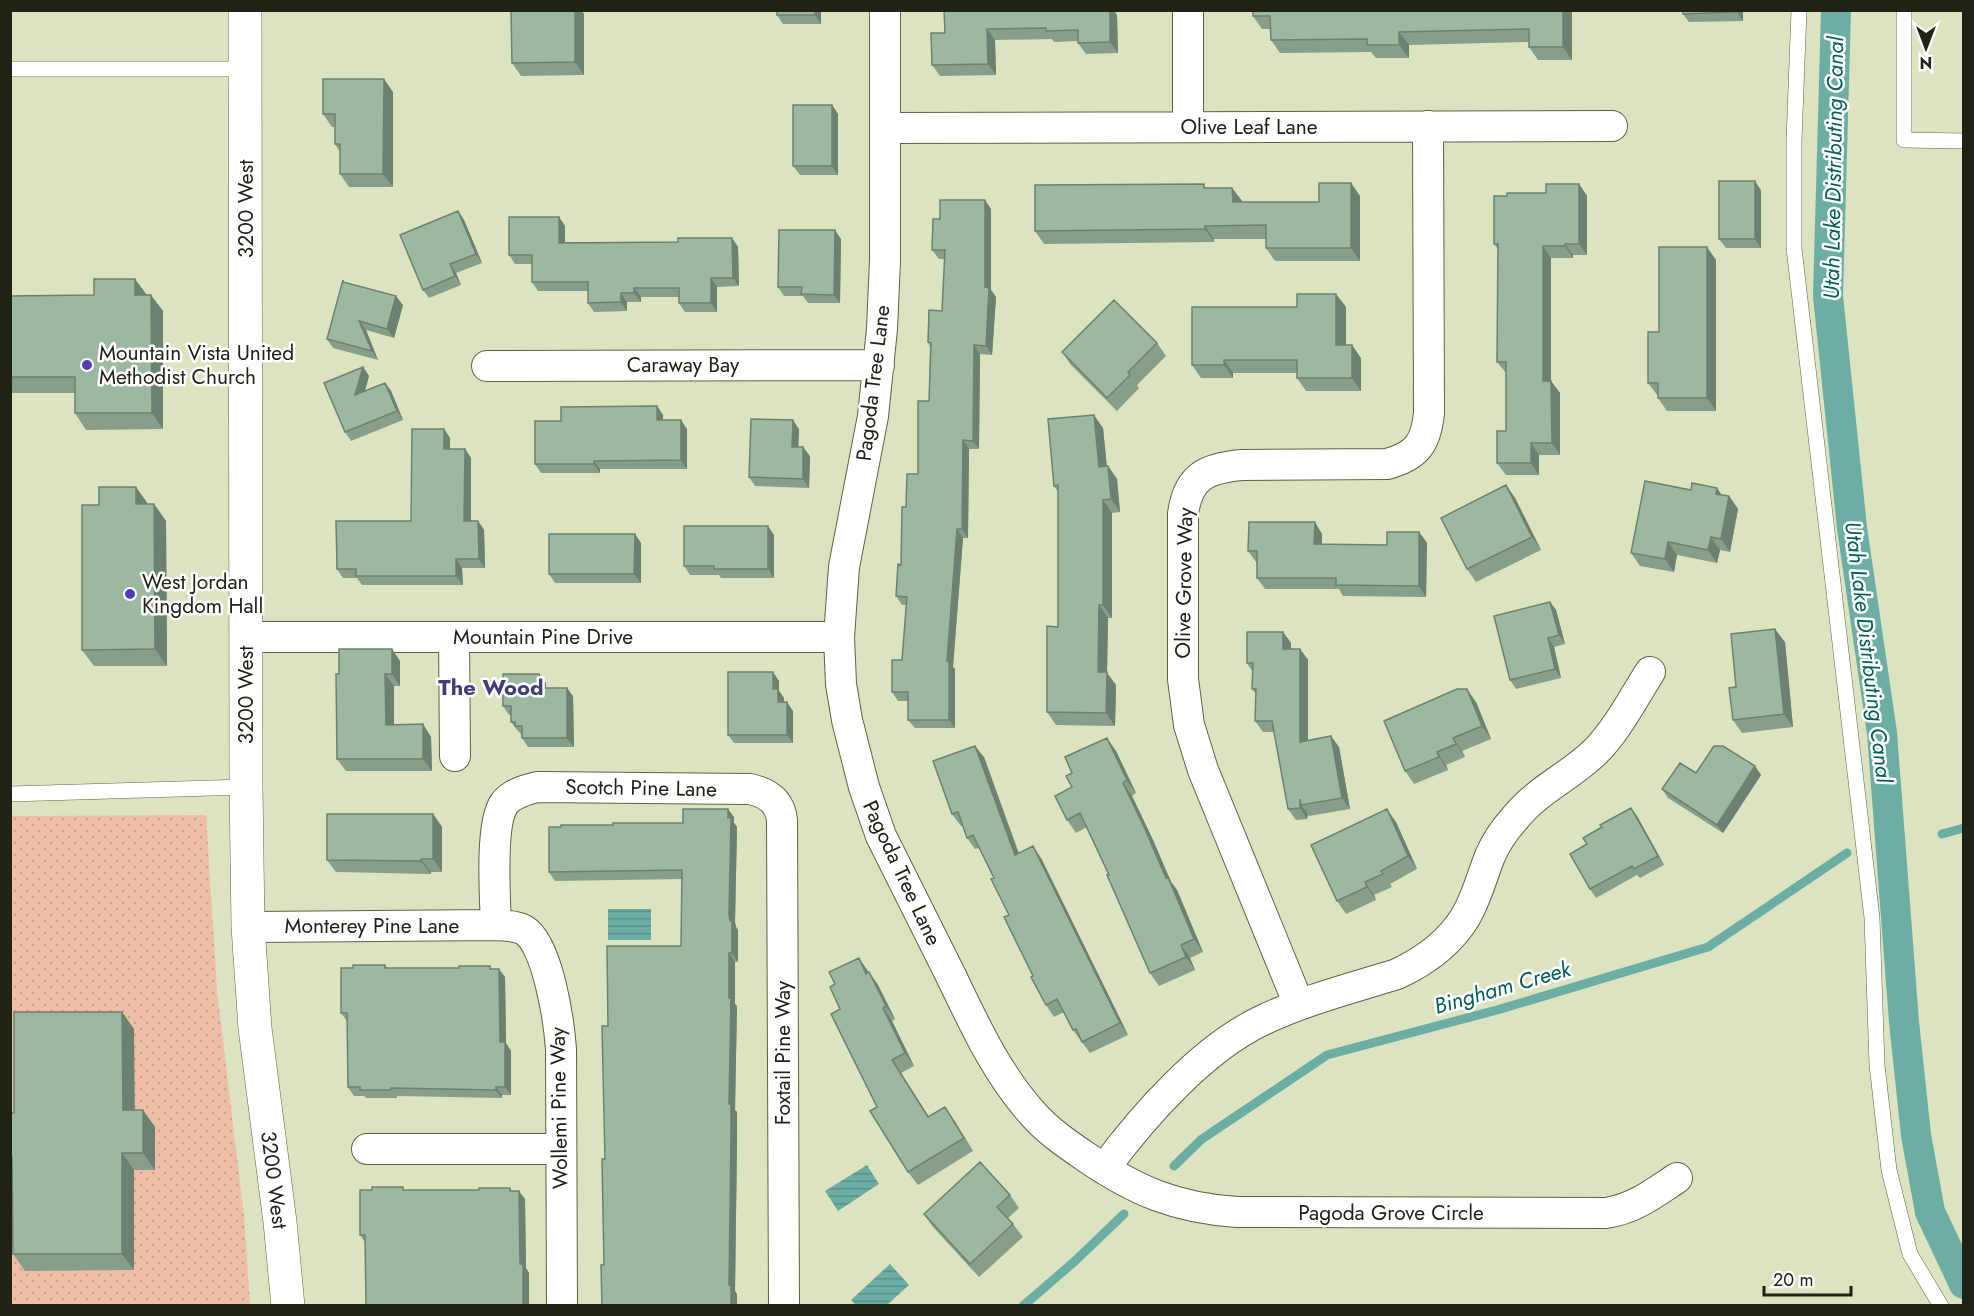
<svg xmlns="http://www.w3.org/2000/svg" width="1974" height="1316" viewBox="0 0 1974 1316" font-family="Jost,sans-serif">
	<defs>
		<pattern id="grass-dots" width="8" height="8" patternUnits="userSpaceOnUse" patternTransform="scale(1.5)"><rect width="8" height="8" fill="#eebfa6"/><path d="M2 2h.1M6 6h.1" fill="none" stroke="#cca48e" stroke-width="1.8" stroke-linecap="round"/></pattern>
		<pattern id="water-rules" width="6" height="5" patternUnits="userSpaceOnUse" patternTransform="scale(1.5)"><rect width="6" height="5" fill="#6daea4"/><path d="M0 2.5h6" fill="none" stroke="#598d85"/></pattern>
	</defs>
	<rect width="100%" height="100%" fill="#dce3c1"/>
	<path fill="url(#grass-dots)" d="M206 815 217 991 244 1216 250 1305H11L10 816Z"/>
	<path fill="url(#water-rules)" d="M608 909H651V940H608Z
		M867 1165 879 1184 838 1211 825 1191Z
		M890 1264 909 1285 887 1305H856L851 1300Z"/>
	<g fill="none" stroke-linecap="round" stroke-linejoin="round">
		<path stroke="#6daea4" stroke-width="9" d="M1942 834 1964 828
			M1174 1166 1202 1139 1327 1055 1497 1010 1708 947 1847 853
			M1023 1306 1075 1261 1124 1214"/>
		<path stroke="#6daea4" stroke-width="30" d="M1836 10 1828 296 1852 528 1882 733 1904 1022 1916 1135 1930 1212 1964 1284"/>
		<defs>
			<path id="lane" d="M1799 10 1794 141V248L1872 918 1877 1065 1889 1170 1910 1254 1941 1306
				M1904 10V140L1964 141
				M10 69H246
				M10 794 246 787"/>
			<path id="street" d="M885 10V260L882 329 873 416 844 567 839 637 841 684 847 720 864 787 881 836C905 883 928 931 952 978 975 1026 997 1074 1033 1114 1048 1131 1067 1144 1086 1157 1136 1191 1176 1208 1237 1212L1606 1213C1634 1209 1654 1193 1677 1178
				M1188 10V127
				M885 128 1612 126
				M487 366 879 365
				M247 637H839
				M454 637 455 756
				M496 925C495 898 490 824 504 804 511 794 525 790 537 787L750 789C768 793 780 802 782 820L784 1306
				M248 927 496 925C505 926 515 925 524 930 548 944 559 1022 561 1049L562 1306
				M1299 1005 1203 770 1189 725 1183 679V514C1188 476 1207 468 1242 465L1387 464C1417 456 1426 443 1429 413L1428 126
				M367 1149H561
				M1104 1169C1143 1116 1203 1048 1263 1020 1305 1000 1352 988 1397 974 1425 961 1450 943 1466 916 1477 897 1482 876 1490 856 1496 842 1505 829 1515 818 1537 790 1571 776 1596 751 1617 730 1634 697 1650 672"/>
			<path id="secondary" d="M245 10 246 787 248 927 255 1028 280 1222 288 1306"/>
		</defs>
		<use href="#lane" stroke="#5e6346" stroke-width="16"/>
		<use href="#street" stroke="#5e6346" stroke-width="32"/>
		<use href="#secondary" stroke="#5e6346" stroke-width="34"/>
		<use href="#lane" stroke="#fff" stroke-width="15"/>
		<use href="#street" stroke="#fff" stroke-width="30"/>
		<use href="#secondary" stroke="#fff" stroke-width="33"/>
	</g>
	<path fill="#869e8a" d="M511 10H581L584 14V75L521 76 512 63Z
		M821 10V24H783L777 15Z
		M1572 10V60H1538L1529 47V42L1409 45V58H1376L1371 52 1280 53 1271 40V29H1262L1253 16Z
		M1743 10V21L1689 22 1683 14Z
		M1117 15 1118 53 1086 54 1078 43V41L1054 42 1052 39 995 40 996 75 940 76 932 65 945 33Z
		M393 92V187H349L340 174V152L335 144V127H332L323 114Z
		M832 105 838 114V175H800L793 166Z
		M1351 183 1360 196V261H1275L1266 248V239H1214V242L1044 244 1035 231 1206 188H1232L1242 201V202H1319Z
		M1579 184 1587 196V255H1573V258H1551V381L1560 393V455H1539V475H1506L1497 463 1506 431V373L1497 362 1498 249 1494 244 1507 196 1546 193Z
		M1761 190V248H1726L1719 239Z
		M991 209V290L996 297 992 355 980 354 979 449H969L968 538H963L953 667 955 669V728H915L908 720V701H898L892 692 902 660 906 605H902L896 596 901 565 906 507 918 474 929 401 930 347 928 342 942 311 945 259H939L932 250 940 219Z
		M458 211 464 220 482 263 456 273 461 285 429 298 423 290Z
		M559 217 565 226V242H678L732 238 738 247 739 286 717 287V312H685L679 303V297H641V302H627V311L594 312 588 303V291H538L532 282V264H515L509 255Z
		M841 239 840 303H808L803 296H784L778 287Z
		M1716 260V411H1667L1658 398V396L1648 383Z
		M343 280 344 282 403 305 394 338 366 330 378 360 333 348 327 339Z
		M1336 294 1346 307V345L1361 358V391H1306L1297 378V373H1233V378H1201L1192 365 1297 307Z
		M147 295 163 311V429L86 430 75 413V393H10V296Z
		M1157 343 1166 356 1137 385 1139 388 1117 411 1071 365 1062 352Z
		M363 367 369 376 365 391 385 383 391 391 403 420 351 441 345 432Z
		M657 406 663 415V420L687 429V469H600V473H541L535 464 561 421Z
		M1103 428 1107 466H1108L1117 479 1120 512 1112 513V618H1108L1107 673 1116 685 1115 726 1056 725 1047 712 1058 627V492L1054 486Z
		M444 429 450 438V449H465L471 458V521H478L484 530 485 568H462L463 585H362L357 578H343L337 569 411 521Z
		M799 429 798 447 810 456 809 488 755 486 749 477Z
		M1506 485 1515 498 1541 550 1476 582 1467 569Z
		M1722 495 1729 496 1738 509 1730 552 1720 550 1717 563 1677 555 1674 572 1640 566 1631 553Z
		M148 504H154L166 521 167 666H94L82 650Z
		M1419 532 1427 543 1426 597 1343 596 1339 589H1265L1257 578V562H1256L1248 551 1322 534V544L1387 545Z
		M635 534 641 543V583H555L549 574Z
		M774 535V578H721L719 575H690L684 566Z
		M1550 602 1556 610 1565 644 1554 647 1561 678 1516 689 1510 680Z
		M1283 632 1291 643V649H1300L1308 660V740L1339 747 1350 809 1309 816 1308 814 1307 819 1296 820 1288 809 1274 732H1263L1255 721 1256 694 1252 689V671L1247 663Z
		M1785 642 1793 727 1742 733 1733 720 1736 687Z
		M392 649 400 661V686H394V725L423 724 431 737 432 771H346L337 759 339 674Z
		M539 674 546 683V688L573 696 574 747H528L522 738V735L518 731 511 722V715H509L503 706Z
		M779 681V691L784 698V702L793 711V743H734L728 735Z
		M1476 702 1491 739 1462 751 1465 757 1446 765 1448 770 1414 784 1405 771Z
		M1116 751 1136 793 1132 796 1153 840 1171 882 1177 890 1203 952 1190 958 1195 970 1159 986 1150 973 1109 875 1087 827 1076 833 1067 820 1072 787Z
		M984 757 1019 853 1041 858 1128 1035 1090 1053 1073 1030 1064 1012 1054 1017 1046 1005 994 878 979 848 975 849 967 838 963 825 961 826 952 814Z
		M1755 766 1761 775 1723 833 1668 798 1662 789 1696 773Z
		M1631 808 1637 816 1664 865 1640 878 1637 875 1596 898 1590 889 1587 844 1602 827Z
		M433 814 442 827V872H431V874L336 872 327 860Z
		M734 817V823L737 827 735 922 736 927 738 930V962H735V1004L737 1006 735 1110 737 1112V1144L735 1291 737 1294V1305L604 1265 605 1159 608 1026 681 946 682 879 555 881 549 872 613 825 683 823Z
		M1396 822 1417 869 1390 884 1392 887 1374 895 1376 900 1346 914 1337 901Z
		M385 965 387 968 492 969 505 977 506 1043 511 1051V1095H502V1098L397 1096V1098H366L364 1096H354L348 1087 347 1021 341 1013Z
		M869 973 878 985 895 1019 892 1021 914 1066 901 1073 929 1117 945 1107 973 1151 918 1185 908 1172 877 1107Z
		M122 1012 134 1029V1110L155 1127V1170H134V1270L25 1271 13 1254 12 1174H10V1113H14Z
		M510 1188 512 1191 525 1199 526 1268 529 1273V1305L365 1242 360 1235 372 1190H479Z
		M1010 1195 1019 1208 1008 1218 1013 1224 1023 1237 979 1277 933 1227 924 1214Z"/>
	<path fill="#6d8171" d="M575 10H581L584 14V75L575 62Z
		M815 10H821V24L815 15Z
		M1110 10H1114L1117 15 1118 53 1110 42Z
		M1563 10H1572V60L1563 47Z
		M1737 10H1743V21L1737 12Z
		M987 29 995 40 996 75 988 64Z
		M1399 32 1409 45V58L1399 45Z
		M384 79 393 92V187L383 174Z
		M832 105 838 114V175L832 166Z
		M1755 181 1761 190V248L1755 239Z
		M1351 183 1360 196V261L1351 248Z
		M1579 184 1587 196V255L1579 244Z
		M1232 188 1242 201V215L1233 202Z
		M985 200 991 209V290L996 297 992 355 986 346 985 287Z
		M458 211 464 220 482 263 476 254Z
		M559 217 565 226V251L559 243Z
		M1205 226 1214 239V242L1205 229Z
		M835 230 841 239 840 303 834 295Z
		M732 238 738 247 739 286 733 278Z
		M1565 244 1573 255V258L1565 246Z
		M1543 246 1551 258V393L1543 381Z
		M1707 247 1716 260V411L1707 398Z
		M450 264 456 273 461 285 455 276Z
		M711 278 717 287V312L711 303Z
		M135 279 147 295H135Z
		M634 288 641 297V302L634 293Z
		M621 293 627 302V311L621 302Z
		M1336 294 1346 307V358L1336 345Z
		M151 295 163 311V429L152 413Z
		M396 296 403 305 394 338 387 329Z
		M359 321 366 330 378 360 372 351Z
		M974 345 980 354 979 449 973 441Z
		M1352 345 1361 358V391L1352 378Z
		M1224 360 1233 373V378L1224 365Z
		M363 367 369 376 361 404 355 395Z
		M1551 381 1560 393V455L1552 443Z
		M385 383 391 391 403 420 397 411Z
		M657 406 663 415V429L657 420Z
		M1094 415 1103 428 1108 480 1099 467Z
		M681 420 687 429V469L681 460Z
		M793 420 799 429 798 456 792 447Z
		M444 429 450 438V458L444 449Z
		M963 440 969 449 968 538 962 529Z
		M1531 443 1539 455V475L1531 463Z
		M803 447 810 456 809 488 803 479Z
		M465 449 471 458V530L464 521Z
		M594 461 600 469V473L594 464Z
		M1108 466 1117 479 1120 512 1111 499Z
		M1506 485 1515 498 1541 550 1532 537Z
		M136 487 148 504H136Z
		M1717 488 1726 501 1716 494Z
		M1729 496 1738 509 1730 552 1721 539Z
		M1103 500 1112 513V618L1103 605Z
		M154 504 166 521 167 666 155 649Z
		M478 521 484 530 485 568 479 559Z
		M1315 522 1322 534V555L1314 544Z
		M768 526 774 535V578L768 569Z
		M957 529 963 538 953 667 955 669V728L949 720 947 661Z
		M1419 532 1427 543 1426 597 1419 586Z
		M635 534 641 543V583L634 574Z
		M1711 537 1720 550 1717 563 1708 550Z
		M1668 542 1677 555 1674 572 1665 559Z
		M456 559 462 568 463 585 456 576Z
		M1550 602 1556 610 1565 644 1559 635Z
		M1099 605 1108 618 1107 673 1116 685 1115 726 1106 713 1098 672Z
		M1775 629 1785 642 1793 727 1784 714Z
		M1283 632 1291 643V660L1283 649Z
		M1548 638 1554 647 1561 678 1555 669Z
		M392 649 400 661V686L392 674Z
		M1300 649 1308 660V753L1300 742Z
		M773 672 779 681V691L784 698V711L778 702 773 689Z
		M385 674 394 686V737L386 725Z
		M539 674 546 683V697L540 688Z
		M567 688 573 696 574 747 567 738Z
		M1467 689 1476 702 1491 739 1482 726Z
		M787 702 793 711V743L787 735Z
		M423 724 431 737 432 771 423 759Z
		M1331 736 1339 747 1350 809 1342 798Z
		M1107 738 1116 751 1136 793 1127 780Z
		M1453 738 1462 751 1465 757 1456 744Z
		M975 746 984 757 1023 867 1015 855Z
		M1437 752 1446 765 1448 770 1439 757Z
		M1755 766 1761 775 1723 833 1717 825Z
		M1123 783 1132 796 1153 840 1171 882 1177 890 1203 952 1194 939Z
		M1300 799 1301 805 1308 814 1307 819 1300 808Z
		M1631 808 1637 816 1664 865 1658 856Z
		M728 809 734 817V823L737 827 735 922 736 927 738 930V962L732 953 729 913Z
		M1387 809 1396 822 1417 869 1408 856Z
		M433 814 442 827V872L433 859Z
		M1033 846 1041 858 1128 1035 1120 1023Z
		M421 859 431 872V874L421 861Z
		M1365 882 1374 895 1376 900 1367 887Z
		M1181 945 1190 958 1195 970 1186 957Z
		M729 953 735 962V1004L737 1006 735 1110 737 1112V1144L735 1291 737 1294V1305H731L729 1285Z
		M859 958 868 971 875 987 866 974Z
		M499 969 505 977 506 1043 511 1051V1095L505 1087 500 1042Z
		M869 972 878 985 895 1019 886 1006Z
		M883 1008 892 1021 914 1066 905 1053Z
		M122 1012 134 1029 135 1127 123 1110Z
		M892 1060 901 1073 937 1130 928 1117Z
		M496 1087 502 1095V1098L496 1090Z
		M945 1107 954 1120 973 1151 964 1138Z
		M143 1110 155 1127V1170L143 1153Z
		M122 1153 134 1170V1270L122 1254Z
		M519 1191 525 1199 526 1268 529 1273V1305H523L520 1264Z"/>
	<path fill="#9cb8a1" stroke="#6d8171" stroke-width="1.5" d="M511 10H575V62L512 63Z
		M777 10H815V15H777Z
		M944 10H1110V42L1078 43V30L1046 31V28L987 29 988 64 932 65 931 33H945Z
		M1253 10H1563V47H1529V29L1399 32V45H1367V39L1271 40 1270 16H1253Z
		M1682 10H1737V12L1683 14Z
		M323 79H384L383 174H340V144H335V114H323Z
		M793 105H832V166H793Z
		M1719 181H1755V239H1719Z
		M1319 183H1351V248H1266V225L1205 226V229L1035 231V185L1204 184V188H1232L1233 202H1319Z
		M1546 184H1579V244H1565V246H1543V381H1551L1552 443H1531V463H1497V431H1506V362H1497L1498 244H1494V196H1507V193H1546Z
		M940 200H985V287L989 288 986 346 974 345 973 441 963 440 962 529H957L947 661H949V720H908V692H892V660H902L907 597 896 596 898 564 901 565 902 507H906L907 474H918V401H929L931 343 928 342 929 310 942 311 945 250H932L933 219H940Z
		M458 211 476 254 450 264 455 276 423 290 400 235Z
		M509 217H559V243L678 242V238H732L733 278H711V303H679V288H634V293H621V302L588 303V282H532V255H509Z
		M779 230H835L834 295 801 294 802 287H778Z
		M1659 247H1707V398H1658V383H1648V332H1659Z
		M94 279H135V295H151L152 413H75V377H10V296L94 295Z
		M343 280V282L396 296 387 329 359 321 372 351 327 339Z
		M1297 294H1336V345H1352V378H1297V360H1224V365H1192V307H1297Z
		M1114 300 1157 343 1128 372 1130 375 1107 398 1062 352Z
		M363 367 355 395 385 383 397 411 345 432 324 383Z
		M657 406V420H681V460L594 461V464H535V421H561V407Z
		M1094 415 1099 467 1108 466 1111 499 1103 500V605H1099L1098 672H1107L1106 713 1047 712V626L1058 627V485L1054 486 1048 419Z
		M751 419 793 420 792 447H803V479L749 477Z
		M412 429H444V449H465L464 521H478L479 559H456V576H356V569H337L336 521H411Z
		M1645 481 1691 490 1692 483 1717 488 1716 494 1729 496 1721 539 1711 537 1708 550 1668 542 1665 559 1631 553Z
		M1506 485 1532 537 1467 569 1441 518Z
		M99 487H136V504H154L155 649 82 650V505H99Z
		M1249 522H1315L1314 544 1387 545V532H1419V586L1336 585V578H1257V551H1248Z
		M684 526H768V569H714V566H684Z
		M549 534H635L634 574H549Z
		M1550 602 1559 635 1548 638 1555 669 1510 680 1494 616Z
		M1775 629 1784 714 1733 720 1729 688 1736 687 1731 634Z
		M1247 632H1283V649H1300V742L1331 736 1342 798 1301 805 1300 799V808L1288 809 1272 721H1255L1256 689H1252L1253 663H1247Z
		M339 649H392V674H385L386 725 423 724V759H337L336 674H339Z
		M728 672H773V689H778V702H787V735H728Z
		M503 674H539L540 688H567V738H522V726H515V722H511V706H503Z
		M1457 689H1467L1482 726 1453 738 1456 744 1437 752 1439 757 1405 771 1384 721Z
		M1107 738 1127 780 1123 783 1144 827 1166 878 1168 877 1194 939 1181 945 1186 957 1150 973 1107 875H1109L1080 813 1067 820 1055 796 1072 787 1066 776 1072 773 1065 757Z
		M975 746 1015 855 1033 846 1120 1023 1082 1042 1076 1029 1073 1030 1057 999 1046 1005 1031 977 1033 976 1004 917 1009 915 991 879 994 878 973 835 967 838 958 812 952 814 933 761Z
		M1714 746H1723L1755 766 1717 825 1662 789 1680 763 1696 773Z
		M1631 808 1658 856 1634 869 1632 866 1590 889 1570 854 1587 844 1583 838 1602 827 1600 825Z
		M683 809H728V818H731L729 913 730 921H732V953H729V998H731L729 1104H731V1135L729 1285H731V1305H602L601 1265H604L602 1159H605L602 1026H608L607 946H681L682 870 549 872V827H561V825H613V823H683Z
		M1387 809 1408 856 1381 871 1383 874 1365 882 1367 887 1337 901 1311 845Z
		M327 814H433V859H421V861L327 860Z
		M859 958 866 974 869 972 886 1006 883 1008 905 1053 892 1060 928 1117 945 1107 964 1138 908 1172 870 1111 877 1107 831 1014 840 1009 830 987 835 984 829 972Z
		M353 965H385V968H459V966H490V969H499L500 1042H505V1087H496V1090L391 1088V1090H360V1087H348L347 1013H341V968H353Z
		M14 1012H122L123 1110H143V1153H122V1254H13L12 1157H10V1113H14Z
		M980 1162 1010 1195 997 1207 1013 1224 970 1264 924 1214Z
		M372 1187H403V1190H479V1188H510V1191H519L520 1264H523V1305H366L365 1235H360V1190H372Z"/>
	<g fill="#503cb4" stroke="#fff" stroke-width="2">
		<circle cx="87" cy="365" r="6"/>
		<circle cx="130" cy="594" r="6"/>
	</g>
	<g text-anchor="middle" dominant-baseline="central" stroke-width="5" stroke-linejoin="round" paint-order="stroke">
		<g font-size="21" fill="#202216" stroke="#fff">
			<text x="1249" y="127">Olive Leaf Lane</text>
			<text transform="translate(246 209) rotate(-90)">3200 West</text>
			<text x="683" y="365">Caraway Bay</text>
			<text transform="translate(873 383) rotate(-83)">Pagoda Tree Lane</text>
			<text transform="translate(1184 583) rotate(-89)">Olive Grove Way</text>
			<text x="543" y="637">Mountain Pine Drive</text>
			<text transform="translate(246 695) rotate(-90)">3200 West</text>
			<text transform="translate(641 788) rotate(1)">Scotch Pine Lane</text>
			<text transform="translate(902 873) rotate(65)">Pagoda Tree Lane</text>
			<text x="372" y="926">Monterey Pine Lane</text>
			<text transform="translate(783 1053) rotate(-90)">Foxtail Pine Way</text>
			<text transform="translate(559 1108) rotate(-91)">Wollemi Pine Way</text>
			<text transform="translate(274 1180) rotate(83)">3200 West</text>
			<text x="1391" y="1213">Pagoda Grove Circle</text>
		</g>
		<g font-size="21" fill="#202216" stroke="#fff" text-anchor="start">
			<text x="99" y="353">Mountain Vista United<tspan x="99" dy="24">Methodist Church</tspan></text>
			<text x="142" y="582">West Jordan<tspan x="142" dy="24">Kingdom Hall</tspan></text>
		</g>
		<g font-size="22" font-style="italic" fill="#005f56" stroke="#fff">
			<text transform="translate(1833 168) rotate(-89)">Utah Lake Distributing Canal</text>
			<text transform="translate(1869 652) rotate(83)">Utah Lake Distributing Canal</text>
			<text transform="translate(1502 987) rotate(-16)">Bingham Creek</text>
		</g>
		<g font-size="22" font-weight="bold" fill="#413d79" stroke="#fff">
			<text x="491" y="687">The Wood</text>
		</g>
	</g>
	<rect width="1974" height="1316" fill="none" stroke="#202216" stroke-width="24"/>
	<g transform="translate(1926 48) rotate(180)" stroke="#ffffff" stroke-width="4.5" paint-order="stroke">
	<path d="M0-4.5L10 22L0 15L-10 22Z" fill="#202216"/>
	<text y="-9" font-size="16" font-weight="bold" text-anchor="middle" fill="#202216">N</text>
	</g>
	<path d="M1764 1286v9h87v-9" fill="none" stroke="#202216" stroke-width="3"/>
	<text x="1773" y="1286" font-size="18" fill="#202216" stroke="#ffffff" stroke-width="4.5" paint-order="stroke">20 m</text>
</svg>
